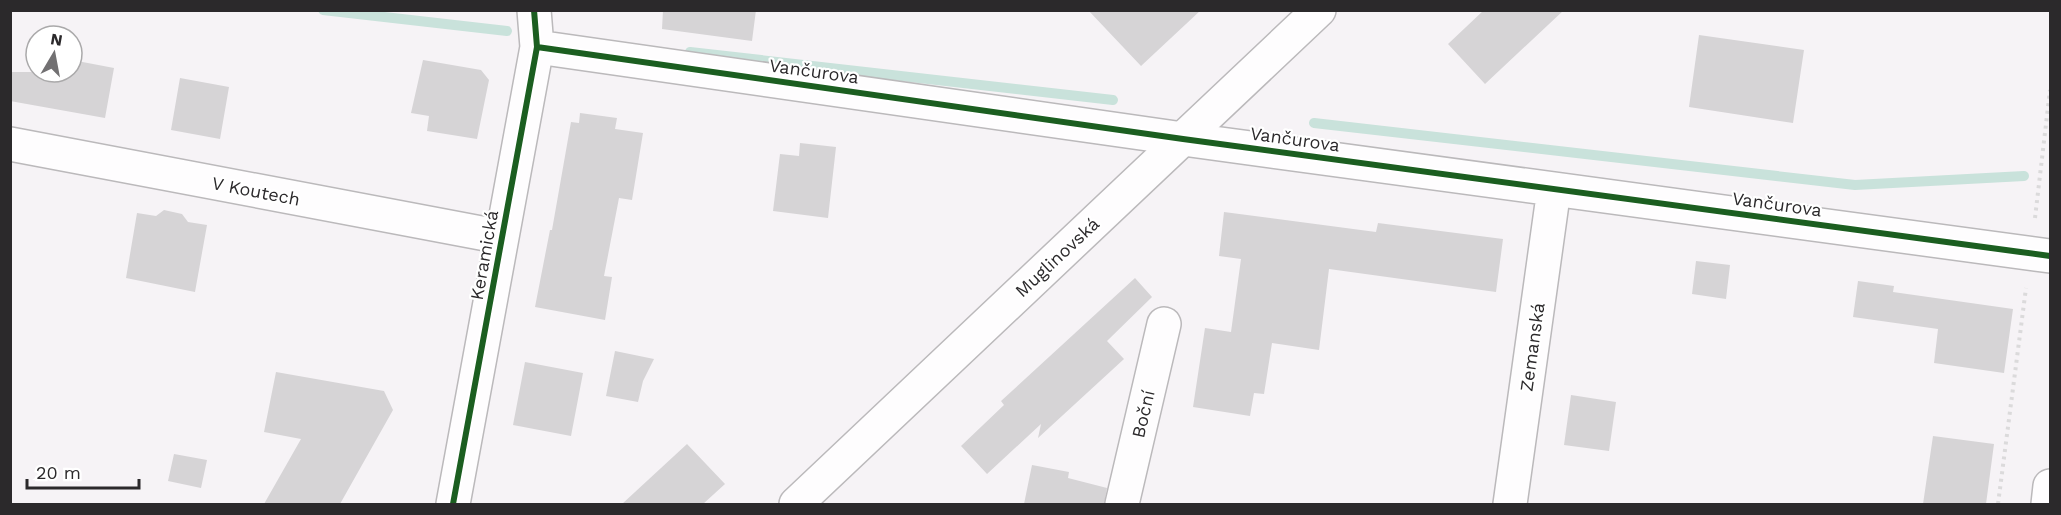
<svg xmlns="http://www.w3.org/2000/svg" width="2061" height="515" viewBox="0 0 2061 515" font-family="'Work Sans',sans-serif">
	<rect width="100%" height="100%" fill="#f6f3f6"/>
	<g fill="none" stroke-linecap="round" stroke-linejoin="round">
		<path stroke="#c9e2db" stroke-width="10" d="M323 10 507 31
			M690 52 1113 100
			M1314 123 1855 185 2024 176"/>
	</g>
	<path fill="#d6d4d6" d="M663 10H756L752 41 662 29Z
		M1088 10H1201L1141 66Z
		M1484 10H1564L1485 84 1448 44Z
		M1699 35 1804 50 1793 123 1689 107Z
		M72 60 114 68 105 118 10 101V72H72Z
		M423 60 481 70 489 80 477 139 427 131 429 116 411 113Z
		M180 78 229 87 220 139 171 130Z
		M580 113 617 118 615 129 643 133 632 200 619 198 604 276 612 277 605 320 535 307 550 230H552L571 122 579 123Z
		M800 143 836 147 828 218 773 211 780 154 799 156Z
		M164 210 182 214 188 222 207 225 195 292 126 278 137 213 156 216Z
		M1224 212 1376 232 1378 223 1503 239 1496 292 1329 269 1319 350 1272 343 1264 394 1254 393 1250 416 1193 407 1205 328 1231 332 1241 259 1219 256Z
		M1696 261 1730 265 1726 299 1692 294Z
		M1135 278 1152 297 1107 341 1124 359 1038 438 1041 424 987 474 961 446 1004 405 1001 401Z
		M1858 281 1894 286 1893 292 2013 309 2004 373 1934 363 1938 329 1853 317Z
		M615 351 654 359 643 381 638 402 606 396Z
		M525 362 583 373 571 436 513 425Z
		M276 372 384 391 393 410 340 504H264L301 439 264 432Z
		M1571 395 1616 402 1609 451 1564 445Z
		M1933 436 1994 444 1986 504H1923Z
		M687 444 725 484 703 504H622Z
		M174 454 207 460 201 488 168 481Z
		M1032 465 1069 472 1068 478 1107 488 1104 504H1024Z"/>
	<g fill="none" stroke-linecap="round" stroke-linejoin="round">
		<defs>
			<path id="minor" d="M537 47 1183 139 2050 256
				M10 144 502 237
				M453 504 537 47 534 10
				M1122 504 1164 324
				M1510 504 1554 189"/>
			<path id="secondary" d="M796 504 1319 10
				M2048 504 2050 486"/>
		</defs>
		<use href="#minor" stroke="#bbb9bb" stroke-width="36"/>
		<use href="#secondary" stroke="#bbb9bb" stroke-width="36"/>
		<path stroke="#dbdadb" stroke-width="4" stroke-dasharray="3 4.5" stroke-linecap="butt" d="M2035 218 2050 90
			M1998 504 2026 288"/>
		<use href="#minor" stroke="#fefdfe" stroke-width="33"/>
		<use href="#secondary" stroke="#fefdfe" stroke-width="33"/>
		<defs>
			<path id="cycleway" d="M537 47 1183 139 2050 256
				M453 504 537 47 534 10"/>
		</defs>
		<use href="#cycleway" stroke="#fff" stroke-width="10"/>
		<use href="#cycleway" stroke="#1b5e20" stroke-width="6"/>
	</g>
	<g text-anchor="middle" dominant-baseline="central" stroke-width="4.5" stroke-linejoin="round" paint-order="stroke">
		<g font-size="18" fill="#2b292b" stroke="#fff">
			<text transform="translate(814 71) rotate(8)">Vančurova</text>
			<text transform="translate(1295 139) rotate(8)">Vančurova</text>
			<text transform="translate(256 191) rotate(11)">V Koutech</text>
			<text transform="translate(1777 204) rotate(8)">Vančurova</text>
			<text transform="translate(484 255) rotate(-80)">Keramická</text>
			<text transform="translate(1057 257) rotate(-43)">Muglinovská</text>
			<text transform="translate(1532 347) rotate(-82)">Zemanská</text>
			<text transform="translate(1143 414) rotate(-77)">Boční</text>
		</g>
	</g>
	<rect width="2061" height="515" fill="none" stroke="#2b292b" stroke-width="24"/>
	<g transform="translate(54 54) rotate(10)"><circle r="28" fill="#ffffff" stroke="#aaa9aa" stroke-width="1.5"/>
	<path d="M0-4.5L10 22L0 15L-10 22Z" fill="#727072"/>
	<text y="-9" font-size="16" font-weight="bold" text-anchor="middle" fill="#2b292b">N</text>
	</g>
	<path d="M27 479v9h112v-9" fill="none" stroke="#2b292b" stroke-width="3"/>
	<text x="36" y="479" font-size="18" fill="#2b292b" stroke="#ffffff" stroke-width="4.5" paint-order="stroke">20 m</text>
</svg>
